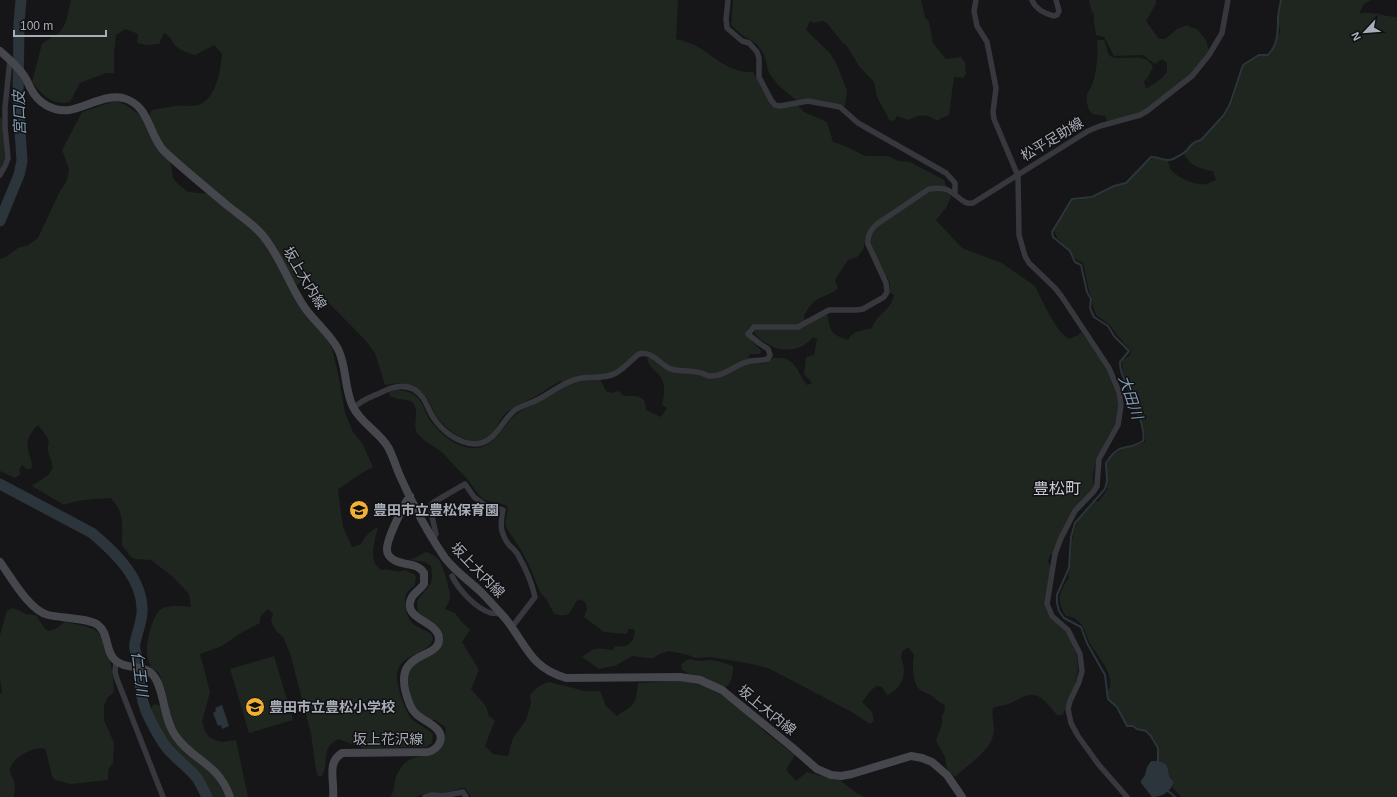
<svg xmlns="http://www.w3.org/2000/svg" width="1397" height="797" viewBox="0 0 1397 797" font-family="Helvetica,'Noto Sans JP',sans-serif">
	<rect width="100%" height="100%" fill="#161618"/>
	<path fill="#1e261f" d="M71 0H678L676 39C684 41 692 43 700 48 717 59 730 73 753 72L772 104H797L804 112 827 122 833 142 845 146 865 156H888L899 161 910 162 944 180 947 188 932 187 867 233 863 250 857 257 848 260 835 280 838 288C833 294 825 295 818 299 811 303 808 309 804 316L805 323C787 331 766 319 749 328 745 337 755 344 761 350L760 354H750C747 361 742 363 736 366 716 377 709 373 688 370 682 369 675 368 669 366 658 360 650 347 637 353L618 370 610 374 563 383 560 381C552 386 544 391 536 396 527 401 516 405 507 412 498 419 496 433 486 439 470 448 445 429 436 416 433 411 431 405 428 400 418 384 402 381 385 385L375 353 366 341 317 291 313 282 304 279 296 286 271 244 175 157 159 139 150 118V113L152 110C159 109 167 107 174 106 183 105 196 108 204 102 217 93 221 68 222 54L214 45 195 55C188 53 182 51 177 47 171 42 173 38 164 33L159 44 146 45 137 43 138 34 125 29 116 35 114 53V73H106L80 83 70 102C53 106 42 95 32 82L42 44C46 40 51 39 56 35 67 28 68 12 71 0Z
		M733 0H921L925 17 929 22 933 43 946 59 961 57 965 62 966 73 964 78 954 77 949 115 940 119 938 121C925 114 921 114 908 120L897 116 895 120 890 121 877 97 874 82 859 66 847 46 842 42 827 23 822 21 813 23 810 21 806 30 830 53 836 63 847 90 845 106 816 100H796L779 86 769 73 764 54 757 44 742 35 731 25Z
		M1089 0H1156V4L1146 21 1159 39H1165L1177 29 1187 25 1190 27 1197 29 1206 40 1209 51 1190 75 1140 113 1107 121 1105 116C1101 115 1096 115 1093 114 1087 111 1086 99 1087 94 1088 91 1091 88 1092 85 1096 76 1099 49 1097 40H1104L1109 55 1112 57C1126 61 1146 51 1153 67L1147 79 1144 81 1146 89 1162 78 1167 72V63L1162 59 1155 64 1143 55 1114 56 1104 37 1096 35 1094 22V15L1091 9Z
		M1282 0H1371L1364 4 1359 14C1372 10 1384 17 1397 17V797H1181L1172 787 1174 782C1166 775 1170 771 1166 764L1159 761C1159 752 1158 742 1151 735 1150 733 1148 732 1146 730H1140L1134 726 1127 725 1117 707 1109 700 1107 692C1119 678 1096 655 1089 642 1086 635 1084 625 1077 620 1074 617 1069 616 1066 616 1055 600 1060 592 1069 577L1068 576C1073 559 1069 539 1077 523 1081 515 1091 508 1096 501L1098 502 1108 489 1107 488C1108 480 1106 473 1107 466 1109 449 1133 448 1145 442 1148 428 1132 397 1127 382L1123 377 1122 361 1130 355 1131 351 1116 334 1110 325 1096 315 1093 307 1092 298 1089 291 1083 263C1072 258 1076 257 1069 250 1063 243 1056 240 1054 229L1073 200 1093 198 1114 187 1126 184 1146 162 1154 158 1168 161C1168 162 1170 167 1170 168 1175 177 1196 186 1207 184 1210 183 1213 181 1216 180L1213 171C1201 169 1190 166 1184 154L1190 146 1195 142 1201 141 1225 116 1231 105 1244 65 1259 56H1268L1271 54 1276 43 1280 31 1278 18Z
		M115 101 126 105 140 115 170 161 173 178 178 184 188 192 211 194 263 239 332 348 339 378 345 413 353 432 362 443 373 467 365 471 338 489 343 527 352 547 361 544C365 536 369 532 378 527 375 541 367 560 381 570 392 568 395 574 405 570L414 574 416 577 415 585C413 587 410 589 408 591 402 599 406 618 413 624 419 628 426 630 432 635L433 640C429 650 413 654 404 661 400 664 396 672 397 677 397 687 405 713 413 720 419 725 427 728 433 734L432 743 427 747 363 748 338 739C320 749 330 760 322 776H318L316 770 311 734 290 653 283 637 276 631 271 621 273 614 268 609 260 617V623L239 634 222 646 200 654 210 692 202 722 205 731 209 737 215 740 222 742 236 740 248 797H232L176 732 170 718 160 676 158 672 152 669C150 664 147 659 147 654 146 642 152 613 163 608 170 605 183 606 191 607L189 594 173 577 151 560 135 559 131 557 122 545C122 525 125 514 111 498 96 499 79 499 64 505L32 486C37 482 43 479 48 475 60 463 43 455 49 443L47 437 38 425C23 441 27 445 32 464L31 469H27L22 465 19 470 21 474 15 478 0 471V259L6 257 18 248 28 245 38 238 58 195 67 180 69 169 62 150 82 112Z
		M0 117 2 119 5 156 0 171Z
		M931 191C938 191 947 189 951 197L946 208 936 220 962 248 1002 263 1035 286C1042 300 1056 332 1069 339L1078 335 1081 332C1099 356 1129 392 1115 425 1109 439 1100 451 1095 466 1095 469 1093 472 1093 475 1092 479 1094 483 1094 487L1081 501 1053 553 1050 555 1048 562 1051 566 1045 605C1047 617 1055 622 1063 629 1068 633 1072 641 1074 648 1085 676 1071 688 1063 715H1057C1050 707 1041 693 1029 695 1022 696 1015 702 1008 704 1003 706 1000 705 993 708 991 717 996 726 993 736 989 752 967 765 955 777L947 769 945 757 936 741 942 724V716L945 710 944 704C937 702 936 698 931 695 927 693 922 692 919 689 912 680 912 666 914 655L908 647 902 652 901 658C908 673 902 689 887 695L882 687 877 686 871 690 862 702 872 712 874 721 870 724 850 711 768 668 752 664 710 657 695 658 688 655 669 651 660 654 653 658H647L632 656 615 666 607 667 599 669 582 657C596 646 597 648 613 650L615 646C618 646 622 647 625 646 632 644 636 636 634 629H628L627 634 604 632 584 617 587 608 585 602 578 599C569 612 572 618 554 614L547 600 540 592 528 563 521 550 506 527 505 521 508 510 507 506C499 502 488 503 481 497 476 492 472 485 468 480 463 474 458 470 453 464 450 462 448 458 445 455 437 447 425 443 418 434 411 425 421 410 412 402 407 398 398 402 389 395V392C401 388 414 391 421 402 424 407 426 414 429 419 439 433 456 448 473 448 497 449 503 422 519 412 525 408 532 406 538 402 551 396 562 386 576 382 583 379 592 380 600 379L606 391 611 393 619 391 624 396C636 395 646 395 646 410L661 417 667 408 662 405C664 396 666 384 660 376 655 370 648 366 647 358H651L659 364 703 375 705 378H712C722 374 740 365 750 363 761 362 764 367 773 358 797 356 795 370 807 385L812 383 804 374 806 357 814 355 817 339 813 337C797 357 770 351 755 334L754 329H799L808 325 824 315H827L828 317C830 333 833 335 848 340 853 330 862 331 872 328 877 313 891 311 894 295L889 292 890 284 888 278 884 277 870 242 871 234 877 226Z
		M426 552C432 554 438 557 441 563 443 567 451 593 450 597 450 601 447 605 445 609L455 613 460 620 470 630 462 642 479 670 471 689 486 706 489 716 495 720 485 746 493 754 508 756 513 738 526 720 531 703 530 695C536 688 541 684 549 682L585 691H600L606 706 617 716C621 712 626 711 630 707 637 702 637 691 638 683L681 681 703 685 720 694 741 709 765 732 795 755 786 770 796 781 807 772 831 779 840 780 856 793 865 797H471L465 788H461L439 795 427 793 415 797H390C396 789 393 788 395 780 396 775 401 767 404 764 415 752 436 760 443 742 445 736 446 733 445 727L435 720H430L419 713 410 699 407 673C411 669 414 664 418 661 426 654 442 654 442 641 442 620 425 626 418 611 417 609 417 605 417 602 426 586 435 588 431 566L425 562 410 560Z
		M12 608 18 610 26 614 36 615 45 629 49 631 55 629 65 622C72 623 91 627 95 630 109 640 114 676 114 692L107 698 104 706V720L114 743 113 763 108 770V780L71 784 55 780 52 776 46 751 45 749C35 745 11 758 10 770 10 774 13 778 14 781 16 787 14 792 14 797H0V694L2 693 0 679V635L7 611Z
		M274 656 293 720 249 733 230 669Z
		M691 659C699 662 702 661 710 660 717 660 726 664 733 666 733 674 732 683 725 688L708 679 691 675 682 670 681 665 686 660Z
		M155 704 161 706 166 724 216 777 227 797H209L202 781 193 769 171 748 162 736 150 713 152 706Z"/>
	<path fill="#2c353c" d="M222 705 229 726 222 729 221 725 218 726 213 713 216 711 215 708Z
		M1151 761H1159L1166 764C1170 771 1166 775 1174 782 1170 792 1162 797 1152 797L1141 783V781L1145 775 1147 767Z"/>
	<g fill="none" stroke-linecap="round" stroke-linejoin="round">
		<path stroke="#2c353c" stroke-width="2" d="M1158 764V748L1151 736 1146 731 1137 729 1133 726H1127L1117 707 1108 699 1105 675 1087 643 1081 627 1064 618 1059 611 1057 603V595L1069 568 1071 537 1075 523 1105 489 1107 481 1106 463C1120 441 1126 452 1143 441 1147 429 1131 396 1126 382 1122 376 1120 369 1120 362L1129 351 1114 336 1108 326 1094 317 1090 308 1091 299 1087 292 1081 265 1075 262 1070 251 1053 237 1052 232 1072 199 1092 197 1114 186 1126 183 1151 157C1159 156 1165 163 1173 159 1177 157 1183 154 1186 151 1191 145 1193 142 1201 140L1224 115 1230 104 1243 65 1259 55H1268C1278 45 1278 32 1278 19 1278 13 1280 6 1281 0
			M1166 789 1175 797"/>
		<path stroke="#2c353c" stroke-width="11" d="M0 221 19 175 22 161 18 100 19 23 21 0
			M0 484 92 533C116 553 144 580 142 613 141 624 137 633 135 643 133 653 139 657 139 666 140 681 140 696 146 711 152 724 158 737 167 748 176 759 188 767 197 778 201 784 204 791 207 797"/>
		<path stroke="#37383d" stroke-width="5.5" d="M728 0 726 19 727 28 742 41 749 43 757 52 759 58V77L771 100 775 105 780 106 808 101 840 107 858 123 946 173 955 183V195
			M976 0 974 11 977 26 987 42 996 88 993 112 994 119 1018 176 1019 235 1025 256 1029 263 1055 288 1062 297 1109 368 1119 392 1121 405 1118 425 1099 459 1097 486 1094 491 1075 511 1061 538 1055 554 1047 604 1052 616 1068 630 1080 654 1082 671 1079 682 1070 701 1068 709 1071 723 1078 736 1099 765 1127 797
			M1032 0C1035 9 1046 14 1054 16L1057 15 1059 11 1056 0
			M0 175 5 166 8 158 5 127V107L10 60
			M354 408C361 400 371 397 380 393 395 385 412 382 423 398 427 404 429 411 433 417 442 431 457 443 475 444 495 444 501 421 515 410 522 405 530 404 537 400 551 393 562 383 577 379 590 375 604 380 616 373 624 369 631 360 639 354 653 351 659 364 671 369 681 372 692 370 701 373 705 374 707 376 710 376 727 376 735 364 750 361 755 360 761 361 768 359L770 355 768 349 759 343 748 334 754 327H798L829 310H856L863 309 884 297 887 292 886 283 868 244C867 236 870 230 877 224L929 189C936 188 946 188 951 192 959 196 963 205 973 203L1088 131 1100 126 1140 115 1147 111 1192 76 1209 55 1222 33 1228 0
			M433 539 436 534 431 512V505L434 502 465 484 474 497 485 505 503 510C500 524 500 533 509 545 513 549 517 552 519 557 526 569 532 584 535 597L512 627
			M452 576C458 589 476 609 491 613 494 614 498 613 501 614
			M116 662 115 672 117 679 163 797
			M425 797 432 795 443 796 463 792 466 797"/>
		<path stroke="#45474d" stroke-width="8" d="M0 51C8 58 16 65 22 73 26 77 28 84 31 89 38 103 53 112 69 110 86 107 106 94 123 98 150 105 148 134 164 151 184 170 207 188 228 206 243 218 259 228 269 244 283 264 291 288 305 308 315 322 330 334 338 349 347 367 344 389 353 407 361 423 379 432 388 447 393 456 396 467 400 476 413 505 427 532 445 558 455 571 468 580 480 591 489 600 497 609 505 618 526 644 530 668 566 678L680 677 700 680 722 690 793 748 817 769 831 775 841 776 852 774 911 756 922 758 932 762 947 775 962 797
			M0 562C11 577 29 610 48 615 60 618 89 618 98 625 109 633 105 651 115 660 125 670 144 664 153 675 164 687 163 718 175 735 192 761 218 762 230 797
			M333 797C335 781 326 763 342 753L428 752C439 749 445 738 437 729 428 720 415 718 410 705 386 647 441 662 439 638 438 621 400 619 412 597 415 592 421 589 424 584V573C417 562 404 566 394 560 390 558 387 554 387 550 386 540 404 504 410 496"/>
	</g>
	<defs>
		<symbol id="school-disc" viewBox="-11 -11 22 22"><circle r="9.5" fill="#f2b134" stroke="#111113"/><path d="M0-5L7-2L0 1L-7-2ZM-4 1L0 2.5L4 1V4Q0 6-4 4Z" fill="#111"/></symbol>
	</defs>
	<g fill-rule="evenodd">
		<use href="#school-disc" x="348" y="499" width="22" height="22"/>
		<use href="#school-disc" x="244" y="696" width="22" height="22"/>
	</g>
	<g text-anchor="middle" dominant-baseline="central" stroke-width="3" stroke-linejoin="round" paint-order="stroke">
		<g font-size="14" fill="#a8adb8" stroke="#111113">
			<text transform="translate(1052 139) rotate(-31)">松平足助線</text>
			<text transform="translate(305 278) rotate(59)">坂上大内線</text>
			<text transform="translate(478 570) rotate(46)">坂上大内線</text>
			<text transform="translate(767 710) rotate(39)">坂上大内線</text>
			<text x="388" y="739">坂上花沢線</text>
		</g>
		<g font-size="14" font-weight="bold" fill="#a8adb8" stroke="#111113" text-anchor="start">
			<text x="373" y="510">豊田市立豊松保育園</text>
			<text x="269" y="707">豊田市立豊松小学校</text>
		</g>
		<g font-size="15" font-style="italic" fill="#7f9bb3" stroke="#111113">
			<text transform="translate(19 113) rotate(-92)">宮口皮</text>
			<text transform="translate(1131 397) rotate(71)">大田川</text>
			<text transform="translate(140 674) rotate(83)">仁王川</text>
		</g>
		<g font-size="16" fill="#c9ccd4" stroke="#111113">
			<text x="1057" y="488">豊松町</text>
		</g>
	</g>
	<g transform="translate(1365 32) rotate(244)" stroke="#111113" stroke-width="3" paint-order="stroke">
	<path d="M0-3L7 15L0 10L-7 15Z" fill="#a8adb8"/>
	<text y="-6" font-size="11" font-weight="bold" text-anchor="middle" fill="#a8adb8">N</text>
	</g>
	<path d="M14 30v6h92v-6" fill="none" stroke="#a8adb8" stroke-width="2"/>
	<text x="20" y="30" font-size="12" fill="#a8adb8" stroke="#111113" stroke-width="3" paint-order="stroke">100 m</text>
</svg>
